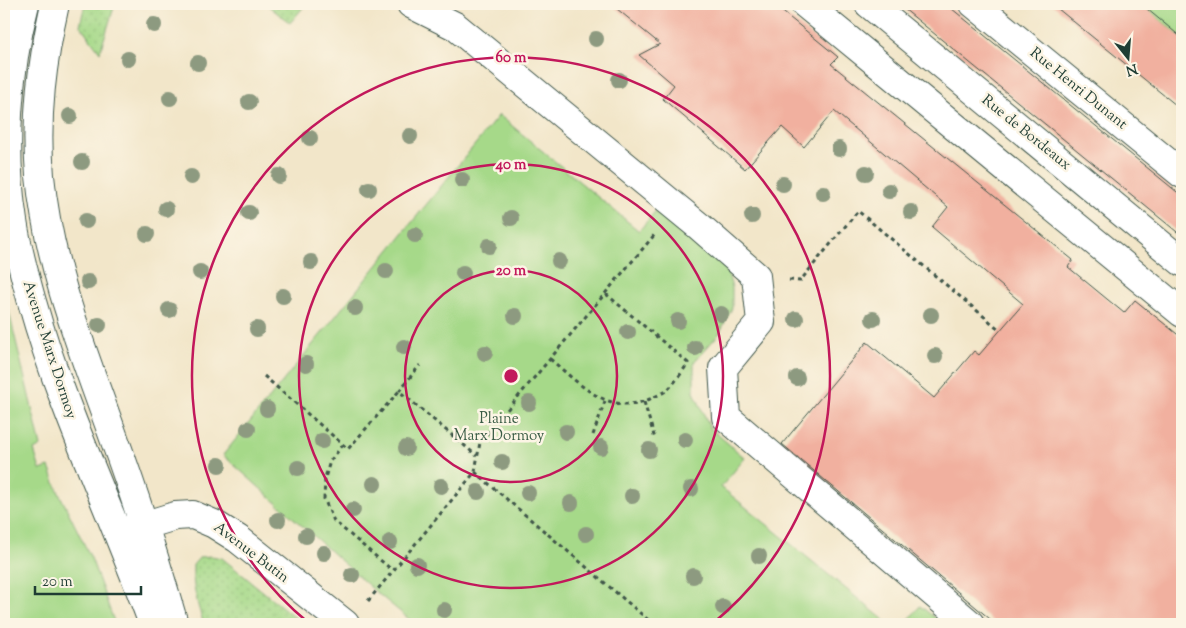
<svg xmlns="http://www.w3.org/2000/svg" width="1186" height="628" viewBox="0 0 1186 628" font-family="'Sorts Mill Goudy',serif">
	<defs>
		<pattern id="grass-dots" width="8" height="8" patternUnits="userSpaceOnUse" patternTransform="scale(1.25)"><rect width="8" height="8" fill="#a6d989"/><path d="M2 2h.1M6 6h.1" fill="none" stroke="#8ebb77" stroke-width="1.8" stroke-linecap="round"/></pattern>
	</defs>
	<rect width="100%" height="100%" fill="#fcf5e5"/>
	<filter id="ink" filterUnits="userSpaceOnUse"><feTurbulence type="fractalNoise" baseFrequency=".02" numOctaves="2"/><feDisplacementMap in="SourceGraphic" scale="10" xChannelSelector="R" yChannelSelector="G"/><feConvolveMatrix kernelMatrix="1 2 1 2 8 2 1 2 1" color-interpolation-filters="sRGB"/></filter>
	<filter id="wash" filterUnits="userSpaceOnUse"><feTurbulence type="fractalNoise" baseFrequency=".0096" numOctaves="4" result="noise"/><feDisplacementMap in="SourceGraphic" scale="20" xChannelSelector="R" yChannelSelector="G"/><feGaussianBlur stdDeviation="1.12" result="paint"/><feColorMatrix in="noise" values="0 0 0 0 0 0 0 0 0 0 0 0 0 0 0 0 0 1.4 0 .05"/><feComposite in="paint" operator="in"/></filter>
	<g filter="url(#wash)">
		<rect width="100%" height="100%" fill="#f2e6c9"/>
		<path fill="url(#grass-dots)" stroke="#628b5e" d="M85 4H115L100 52 80 25Z
			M266 4H306L290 23Z
			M211 556 222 558 303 624H204C197 605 192 585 193 565L200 557Z"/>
		<path fill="#a6d989" stroke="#628b5e" d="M1141 4H1182V38Z
			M499 115 639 231 657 209 726 268 732 287V308L719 334 694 362V392L710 428 745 458 721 487 889 624H415L376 592 223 455Z
			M4 291 41 446 34 450 40 470 49 467 59 493 91 558 115 624H4Z
			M920 606 943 624H905Z"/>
		<g id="blocks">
			<path fill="#f1b09f" d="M611 4H773L838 57 831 64 1073 260 1068 267 1124 313 1135 300 1182 338V624H996L782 444 867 342 934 398 974 351 979 355 1023 304 932 227 948 207 834 111 804 147 782 127 745 169 663 99 674 85 639 55 660 44Z
				M898 4H946L1182 196V236Z
				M1052 4H1141L1182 38V110Z"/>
		</g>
	</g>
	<g filter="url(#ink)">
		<use href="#blocks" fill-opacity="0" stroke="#3f564a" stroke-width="1"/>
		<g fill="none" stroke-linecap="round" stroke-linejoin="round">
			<defs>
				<path id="minor" d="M25 4C7 72 2 151 13 221 17 249 25 276 32 302 63 413 114 516 153 624
					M55 4C42 62 35 116 40 176 49 269 84 354 115 441 137 501 156 562 174 624
					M411 4 455 26 700 227 756 276 761 322 723 368 726 417 970 624
					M805 4 1182 313
					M869 4 1182 262
					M974 4 1182 174
					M129 530 175 516 193 515 214 524 238 539 345 624"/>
			</defs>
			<use href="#minor" stroke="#3f564a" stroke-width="30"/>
			<path stroke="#3f564a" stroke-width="3" stroke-dasharray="4 4" stroke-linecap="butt" d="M789 280 800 281 858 211 1000 330
				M550 359C579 383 608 417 650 399 655 396 663 394 667 390 675 383 682 372 688 363L606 294
				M264 376 348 449 399 391 477 456
				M399 391 420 365
				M644 402 655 439
				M593 435 605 401
				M343 445 330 461 325 478 324 499 334 521 392 570
				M475 472 653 624
				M368 601 475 472 480 442 656 233"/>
			<use href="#minor" stroke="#fff" stroke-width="28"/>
		</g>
		<g fill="#8d9a80">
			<circle cx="154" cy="25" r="8"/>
			<circle cx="596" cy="39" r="8"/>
			<circle cx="128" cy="59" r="8"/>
			<circle cx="198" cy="63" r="8"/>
			<circle cx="619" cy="80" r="8"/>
			<circle cx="170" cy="98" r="8"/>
			<circle cx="249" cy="102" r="8"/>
			<circle cx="70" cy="116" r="8"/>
			<circle cx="410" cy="136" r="8"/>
			<circle cx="310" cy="138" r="8"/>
			<circle cx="839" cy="149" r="8"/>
			<circle cx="82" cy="162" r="8"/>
			<circle cx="866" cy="173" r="8"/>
			<circle cx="279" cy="176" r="8"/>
			<circle cx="191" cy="177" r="8"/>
			<circle cx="462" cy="180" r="8"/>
			<circle cx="783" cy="184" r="8"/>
			<circle cx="369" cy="189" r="8"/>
			<circle cx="889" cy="191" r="8"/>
			<circle cx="823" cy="193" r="8"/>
			<circle cx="166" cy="209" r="8"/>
			<circle cx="911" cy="212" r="8"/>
			<circle cx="249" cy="213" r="8"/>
			<circle cx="752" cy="216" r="8"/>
			<circle cx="511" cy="218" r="8"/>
			<circle cx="86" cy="221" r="8"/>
			<circle cx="147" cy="234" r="8"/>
			<circle cx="415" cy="235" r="8"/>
			<circle cx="489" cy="246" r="8"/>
			<circle cx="559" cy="261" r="8"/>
			<circle cx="311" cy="262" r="8"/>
			<circle cx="386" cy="271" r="8"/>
			<circle cx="200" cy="272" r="8"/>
			<circle cx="463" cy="273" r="8"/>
			<circle cx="88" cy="282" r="8"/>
			<circle cx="283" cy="296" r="8"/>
			<circle cx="355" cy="308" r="8"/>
			<circle cx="169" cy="310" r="8"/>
			<circle cx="721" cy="314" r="8"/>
			<circle cx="931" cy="315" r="8"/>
			<circle cx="515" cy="316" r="8"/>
			<circle cx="796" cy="319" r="8"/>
			<circle cx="873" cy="319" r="8"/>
			<circle cx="678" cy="321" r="8"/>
			<circle cx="99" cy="325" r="8"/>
			<circle cx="257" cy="329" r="8"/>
			<circle cx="628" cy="332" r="8"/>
			<circle cx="404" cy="347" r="8"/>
			<circle cx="695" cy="348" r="8"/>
			<circle cx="485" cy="353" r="8"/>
			<circle cx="935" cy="356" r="8"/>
			<circle cx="306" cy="364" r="8"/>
			<circle cx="797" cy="378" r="8"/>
			<circle cx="529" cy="403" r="8"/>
			<circle cx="267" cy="409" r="8"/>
			<circle cx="248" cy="429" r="8"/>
			<circle cx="566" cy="432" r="8"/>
			<circle cx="685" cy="440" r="8"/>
			<circle cx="322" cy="441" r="8"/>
			<circle cx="601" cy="447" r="8"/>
			<circle cx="406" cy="448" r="8"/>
			<circle cx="649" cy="450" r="8"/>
			<circle cx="502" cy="462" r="8"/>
			<circle cx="219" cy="465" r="8"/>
			<circle cx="298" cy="468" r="8"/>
			<circle cx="374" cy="484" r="8"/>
			<circle cx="441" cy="486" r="8"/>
			<circle cx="691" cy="489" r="8"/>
			<circle cx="478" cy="492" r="8"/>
			<circle cx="528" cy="493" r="8"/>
			<circle cx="632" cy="496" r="8"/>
			<circle cx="571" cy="503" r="8"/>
			<circle cx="353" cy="510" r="8"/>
			<circle cx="278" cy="520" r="8"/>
			<circle cx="586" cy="534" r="8"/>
			<circle cx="306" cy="536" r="8"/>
			<circle cx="390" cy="542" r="8"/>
			<circle cx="324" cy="553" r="8"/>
			<circle cx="759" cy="556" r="8"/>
			<circle cx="417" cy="565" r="8"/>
			<circle cx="352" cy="575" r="8"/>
			<circle cx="693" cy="576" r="8"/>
			<circle cx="723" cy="607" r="8"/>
			<circle cx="444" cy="610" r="8"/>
		</g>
	</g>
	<g fill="none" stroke="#c2185b" stroke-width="2.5">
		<circle cx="511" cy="376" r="106"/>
		<circle cx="511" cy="376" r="212"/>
		<path d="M310 624A319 319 0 1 1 712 624"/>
	</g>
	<g text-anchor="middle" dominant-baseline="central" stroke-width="5" stroke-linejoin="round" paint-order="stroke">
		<g font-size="15" fill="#1f3d34" stroke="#fcf5e5">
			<text transform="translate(1078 89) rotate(39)">Rue Henri Dunant</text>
			<text transform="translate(1026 133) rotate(39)">Rue de Bordeaux</text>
			<text transform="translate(49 350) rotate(72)">Avenue Marx Dormoy</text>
			<text transform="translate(251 553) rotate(37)">Avenue Butin</text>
		</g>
		<g font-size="15" fill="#3a5c45" stroke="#fcf5e5">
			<text x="499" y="419">Plaine<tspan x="499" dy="17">Marx Dormoy</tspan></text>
		</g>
	</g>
	<circle cx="511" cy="376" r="8" fill="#c2185b" stroke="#fcf5e5" stroke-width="2.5"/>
	<g font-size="15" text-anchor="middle" font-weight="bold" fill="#c2185b" stroke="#fcf5e5" stroke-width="5" stroke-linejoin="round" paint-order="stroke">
		<text x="511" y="62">60 m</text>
		<text x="511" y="169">40 m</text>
		<text x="511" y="275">20 m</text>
	</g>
	<rect width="1186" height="628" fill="none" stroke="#fcf5e5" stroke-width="20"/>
	<g transform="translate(1128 58) rotate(163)" stroke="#fcf5e5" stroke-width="4" paint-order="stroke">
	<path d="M0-4L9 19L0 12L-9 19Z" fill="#1f3d34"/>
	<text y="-8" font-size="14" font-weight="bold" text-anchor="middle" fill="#1f3d34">N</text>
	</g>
	<path d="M35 586v8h106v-8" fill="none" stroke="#1f3d34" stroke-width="2.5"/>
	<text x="42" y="586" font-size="15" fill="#1f3d34" stroke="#fcf5e5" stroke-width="4" paint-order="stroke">20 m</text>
</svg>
